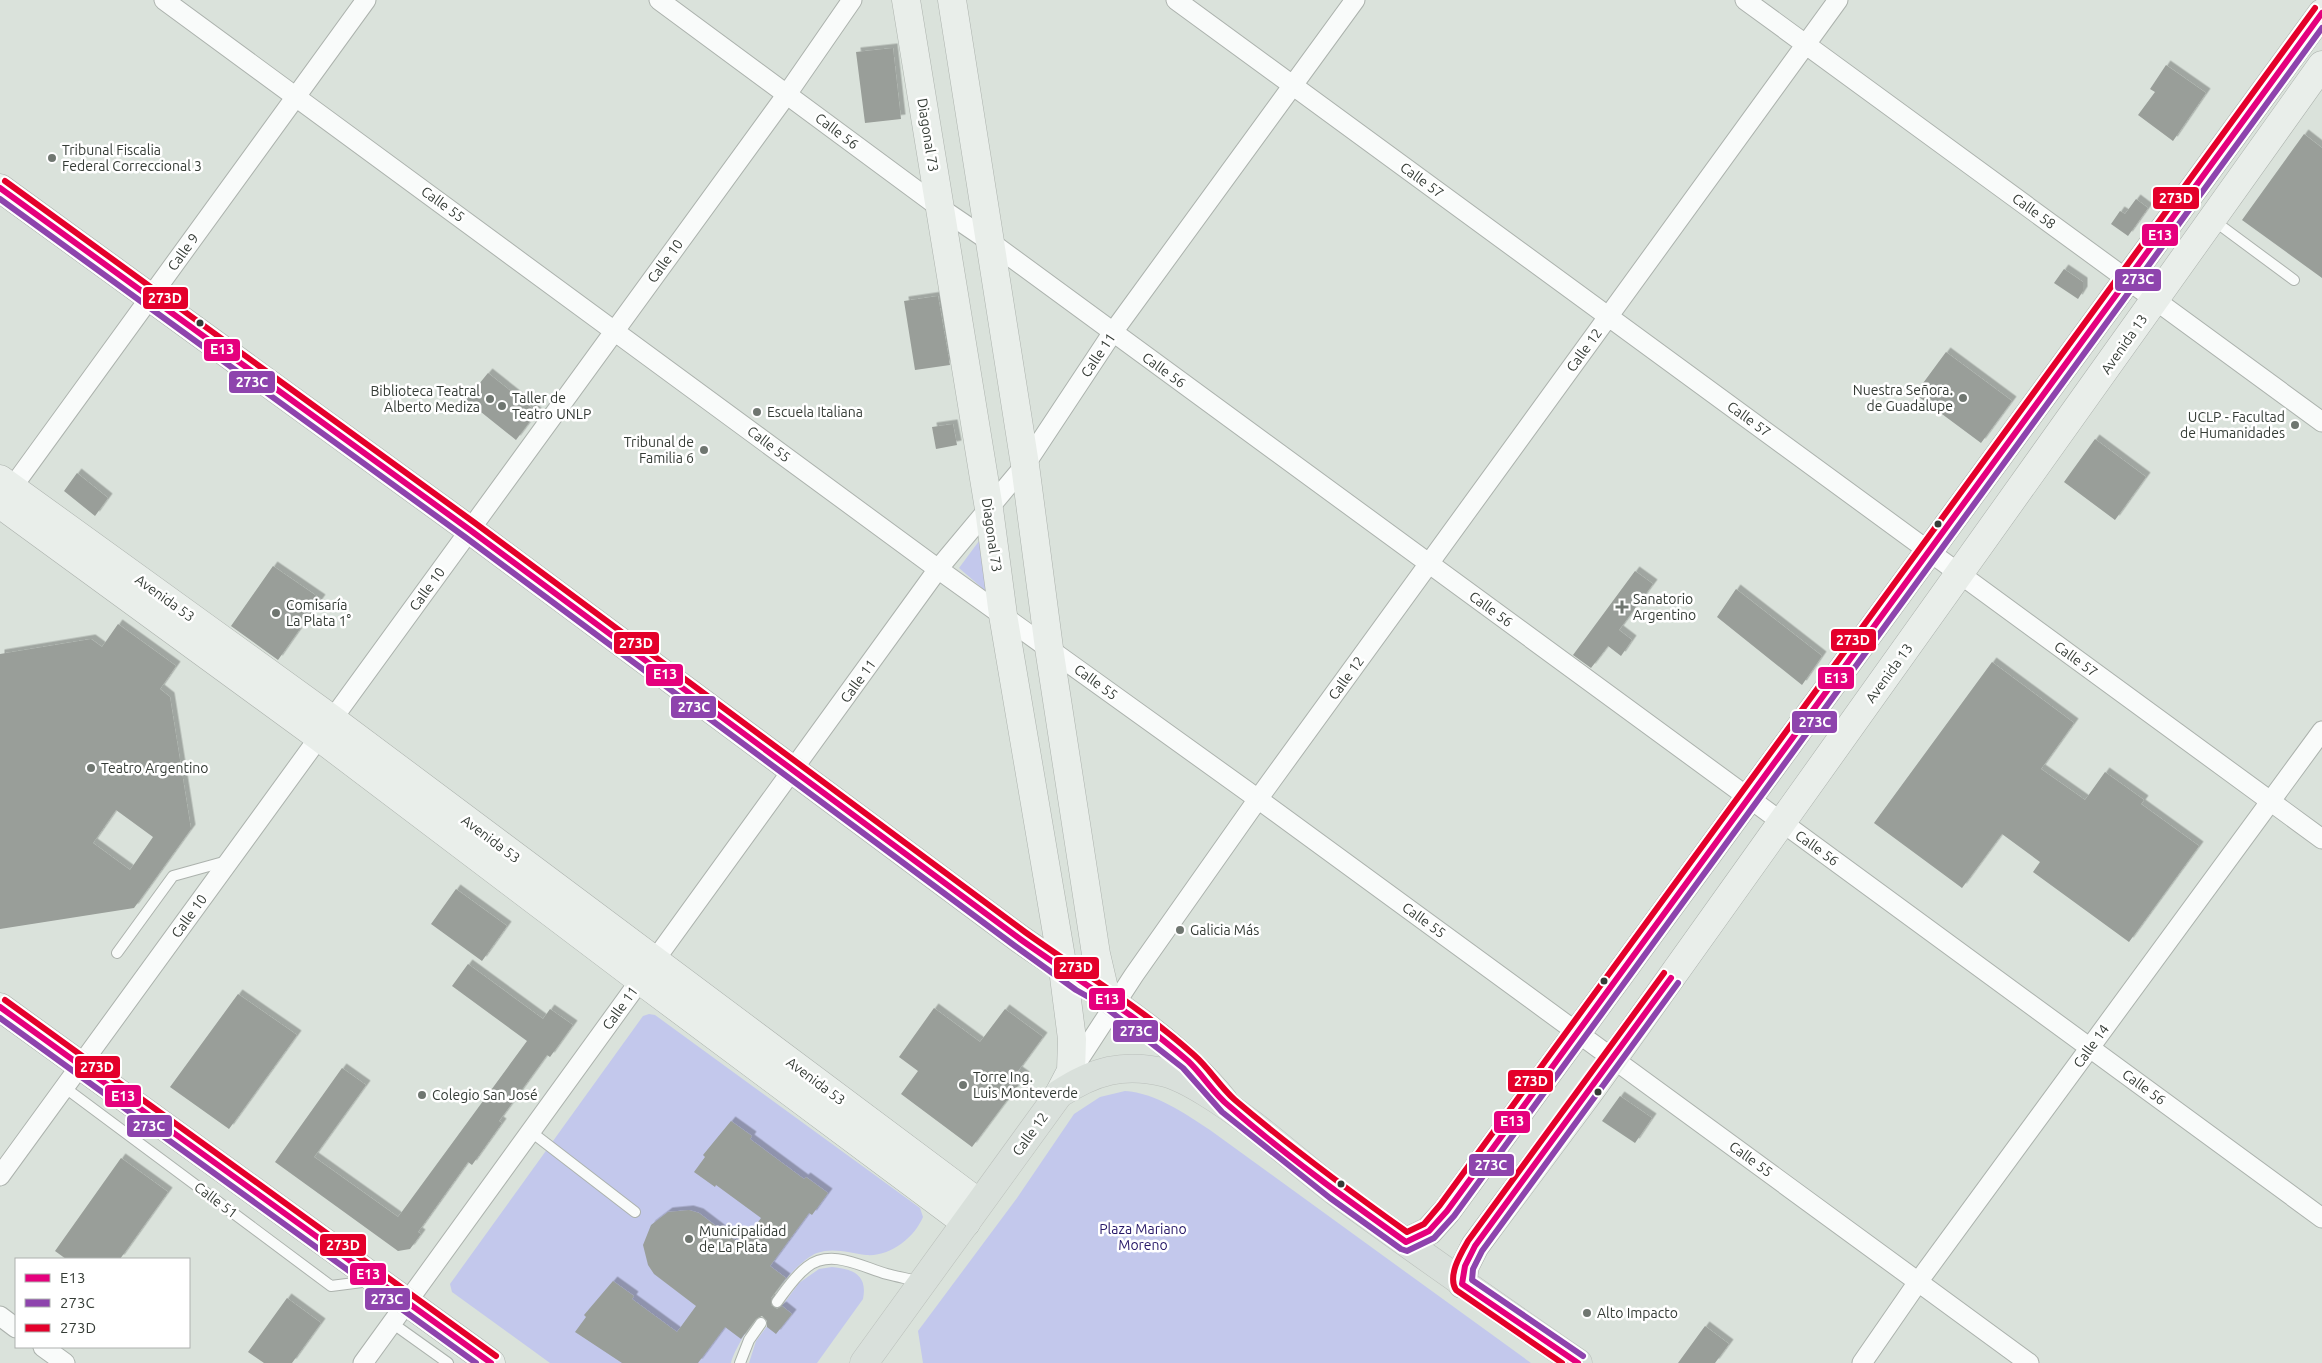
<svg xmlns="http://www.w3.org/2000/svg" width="2322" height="1363" viewBox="0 0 2322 1363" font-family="Ubuntu,sans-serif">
	<defs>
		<filter id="shadow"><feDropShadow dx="4.5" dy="-4.5" stdDeviation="0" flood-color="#0004"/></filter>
	</defs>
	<rect width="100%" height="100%" fill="#dae2db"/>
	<path fill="#c3c8ec" d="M982 537 988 593 959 568Z
		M649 1014 655 1015 920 1208 923 1217C914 1238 890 1257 866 1255 850 1253 833 1247 817 1253 792 1262 737 1338 731 1363H550L452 1292 450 1284 643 1016Z
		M1125 1091C1156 1093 1184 1113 1210 1130L1531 1363H923L918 1331 1017 1198 1074 1114 1100 1097Z
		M832 1267C852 1269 868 1274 863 1299L817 1363H749L756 1341 799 1283 819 1269Z"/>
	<path fill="#999e99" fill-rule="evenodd" filter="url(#shadow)" d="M893 48 901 119 865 123 856 52Z
		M2166 65 2206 93 2173 141 2138 115 2155 92 2150 89Z
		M2304 134 2322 148V278L2242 220Z
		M2136 199 2148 208 2128 236 2111 224 2120 211 2125 214Z
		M2064 269 2083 282V291L2078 299 2054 283Z
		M938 296 950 365 915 370 904 301Z
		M1946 352 2012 401 1981 443 1915 394Z
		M488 373 537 412 516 440 466 400Z
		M953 424 957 445 936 449 932 427Z
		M2095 439 2146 477 2115 520 2064 482Z
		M77 473 108 498 95 516 64 491Z
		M273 566 321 599 278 660 231 626Z
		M1635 571 1653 584 1619 630 1632 640 1621 656 1608 646 1591 668 1573 655Z
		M1736 589 1822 656 1802 685 1717 617Z
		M118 624 176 666 160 689 170 697 191 829 134 908 0 929V654L91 639 102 647ZM116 810 153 837 130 870 93 843Z
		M1992 662 2074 723 2041 769 2085 800 2105 772 2144 800 2141 804 2199 846 2129 942 2033 872 2040 862 2002 834 1962 888 1874 823Z
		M456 889 507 926 482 961 431 924Z
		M468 964 543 1019 550 1009 573 1025 550 1057 547 1055 499 1121 502 1123 472 1165 468 1162 418 1232 421 1234 410 1249 398 1251 275 1162 342 1068 366 1085 314 1157 398 1217 527 1041 452 986Z
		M238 994 297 1035 229 1129 170 1087Z
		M934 1008 980 1042 1005 1009 1043 1037 1018 1071 1025 1076 972 1147 901 1094 918 1071 899 1057Z
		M1620 1096 1652 1118 1635 1143 1602 1121Z
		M731 1121 752 1136 750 1139 804 1179 806 1177 828 1193 812 1215 809 1213 770 1266 786 1278 771 1298V1305L777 1309 782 1306 792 1314 776 1334 767 1327V1321L762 1316 756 1319 741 1339 725 1327 698 1363H622L575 1332 586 1317 584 1315 613 1281 634 1296 632 1299 677 1332 696 1306 654 1274 648 1265 643 1245 651 1225 668 1212 689 1210 699 1213 741 1245 761 1218 716 1185 715 1187 694 1172 705 1157 703 1155Z
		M121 1158 168 1192 120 1259H66L55 1251Z
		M287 1298 321 1323 292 1363H264L248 1352Z
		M1705 1326 1729 1344 1715 1363H1678Z"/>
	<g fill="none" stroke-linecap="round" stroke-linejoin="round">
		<defs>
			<path id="lane" d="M2213 220 2294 280
				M117 953 173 876 227 861
				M64 1087 331 1286 370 1281
				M530 1131 635 1212
				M777 1302C786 1290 794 1277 807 1267 831 1248 862 1267 887 1274 898 1277 910 1279 921 1282
				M392 1323 448 1363
				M740 1363 749 1340 761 1323"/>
			<path id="street" d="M164 0 938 569 1258 799 2029 1363
				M659 0 939 207 989 241 2322 1218
				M1176 0 2322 839
				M1745 0 2322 422
				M6 496 366 0
				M1072 1070 1134 975 1258 799 1838 0
				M0 1176 787 94 852 0
				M0 1316 16 1328
				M43 1347 65 1363
				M363 1363 938 569 1025 465 1113 332 1355 0
				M1862 1363 1918 1282 2322 731"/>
			<path id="secondary" d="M906 0 989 509 1003 615 1063 969 1072 1039 1071 1071 1059 1094
				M952 0 1025 465 1049 648 1096 954 1106 997
				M0 188 470 530 1020 939C1090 988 1170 1034 1224 1101
				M0 479 332 719 979 1203
				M0 504 319 737 640 980 966 1223
				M0 1007 491 1363
				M1406 1242 1429 1231 1447 1211 2322 13
				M1462 1284 1465 1266 1475 1246 1593 1087 2322 65"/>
			<path id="primary" d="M864 1363 1059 1094C1094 1071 1124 1062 1166 1073 1181 1077 1194 1085 1207 1093 1253 1121 1293 1159 1336 1192 1416 1251 1497 1307 1578 1363"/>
		</defs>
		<use href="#lane" stroke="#acb2ad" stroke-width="12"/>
		<use href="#street" stroke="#acb2ad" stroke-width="21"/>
		<use href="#secondary" stroke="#acb2ad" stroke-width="29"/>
		<use href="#primary" stroke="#babfbb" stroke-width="29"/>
		<use href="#lane" stroke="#f9fbfa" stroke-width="10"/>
		<use href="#street" stroke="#f9fbfa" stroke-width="19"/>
		<use href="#secondary" stroke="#e9eeea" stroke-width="28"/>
		<use href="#primary" stroke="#d9e0db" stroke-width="28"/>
		<defs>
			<path id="bus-1" d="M0 188 470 530 1020 939C1076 979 1136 1015 1188 1061 1203 1075 1213 1093 1229 1106 1285 1155 1346 1199 1406 1242L1429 1231 1447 1211 2322 13
				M0 1007 491 1363
				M1578 1363 1462 1284 1465 1266 1475 1246 1671 978"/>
			<path id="bus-2" d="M0 199 465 537 1015 946 1076 990 1101 1004 1183 1068 1222 1112 1330 1198 1401 1249 1407 1251 1434 1238 1454 1216 2322 28
				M0 1018 476 1363
				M1583 1356 1472 1280 1473 1269 1482 1251 1678 983"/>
			<path id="bus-3" d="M5 181 475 523 1025 932C1082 973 1142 1008 1194 1055 1209 1068 1220 1087 1235 1100 1290 1147 1348 1190 1407 1232L1424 1224 1440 1205 2315 8
				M5 1000 496 1356
				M1562 1363 1456 1290C1447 1276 1461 1253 1468 1241L1664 973"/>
		</defs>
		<use href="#bus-1" stroke="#fff" stroke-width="10"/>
		<use href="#bus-2" stroke="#fff" stroke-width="10"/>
		<use href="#bus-3" stroke="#fff" stroke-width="10"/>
		<use href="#bus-1" stroke="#e5007d" stroke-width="6"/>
		<use href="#bus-2" stroke="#8e44ad" stroke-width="6"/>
		<use href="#bus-3" stroke="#e4002b" stroke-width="6"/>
	</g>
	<g fill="#6f7670" stroke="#fff" stroke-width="2">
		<circle cx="52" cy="158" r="5"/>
		<circle cx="1963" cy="398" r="5"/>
		<circle cx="490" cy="399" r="5"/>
		<circle cx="502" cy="406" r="5"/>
		<circle cx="757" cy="412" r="5"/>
		<circle cx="2295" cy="425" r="5"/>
		<circle cx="704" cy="450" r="5"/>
		<path d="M1619.5 599.5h5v5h5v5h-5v5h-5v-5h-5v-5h5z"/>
		<circle cx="276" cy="613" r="5"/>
		<circle cx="91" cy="768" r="5"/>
		<circle cx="1180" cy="930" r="5"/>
		<circle cx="963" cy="1085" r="5"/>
		<circle cx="422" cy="1095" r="5"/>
		<circle cx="689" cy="1239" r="5"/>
		<circle cx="1587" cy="1313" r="5"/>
	</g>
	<g fill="#353c36" stroke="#fff" stroke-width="2">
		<circle cx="200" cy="323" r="4.5"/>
		<circle cx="1938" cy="524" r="4.5"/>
		<circle cx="1604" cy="981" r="4.5"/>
		<circle cx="1598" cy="1092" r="4.5"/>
		<circle cx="1341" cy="1184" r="4.5"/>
	</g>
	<g text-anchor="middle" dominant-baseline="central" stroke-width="5" stroke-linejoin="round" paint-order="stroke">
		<g font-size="14" fill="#353c36" stroke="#fff">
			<text transform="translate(837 131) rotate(37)">Calle 56</text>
			<text transform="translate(928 135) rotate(81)">Diagonal 73</text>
			<text transform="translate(1422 180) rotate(36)">Calle 57</text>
			<text transform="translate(443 204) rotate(36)">Calle 55</text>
			<text transform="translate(2034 211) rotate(36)">Calle 58</text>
			<text transform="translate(183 252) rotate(-54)">Calle 9</text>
			<text transform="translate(665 261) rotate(-54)">Calle 10</text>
			<text transform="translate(2124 344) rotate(-55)">Avenida 13</text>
			<text transform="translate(1584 350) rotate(-54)">Calle 12</text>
			<text transform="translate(1098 355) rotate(-56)">Calle 11</text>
			<text transform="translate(1164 370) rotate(36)">Calle 56</text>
			<text transform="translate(1749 419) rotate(36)">Calle 57</text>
			<text transform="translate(769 444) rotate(37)">Calle 55</text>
			<text transform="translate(992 535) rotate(82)">Diagonal 73</text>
			<text transform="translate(427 589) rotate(-54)">Calle 10</text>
			<text transform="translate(165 598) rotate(36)">Avenida 53</text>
			<text transform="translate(1491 609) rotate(36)">Calle 56</text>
			<text transform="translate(2076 659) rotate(36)">Calle 57</text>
			<text transform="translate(1889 673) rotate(-54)">Avenida 13</text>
			<text transform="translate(1346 678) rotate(-54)">Calle 12</text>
			<text transform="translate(858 681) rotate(-54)">Calle 11</text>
			<text transform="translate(1096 682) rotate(36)">Calle 55</text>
			<text transform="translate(491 839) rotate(37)">Avenida 53</text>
			<text transform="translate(1817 848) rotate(36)">Calle 56</text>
			<text transform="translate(189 916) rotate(-54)">Calle 10</text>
			<text transform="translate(1424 920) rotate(36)">Calle 55</text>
			<text transform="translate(620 1008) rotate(-54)">Calle 11</text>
			<text transform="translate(2091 1046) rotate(-54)">Calle 14</text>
			<text transform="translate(816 1081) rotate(37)">Avenida 53</text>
			<text transform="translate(2144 1087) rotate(36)">Calle 56</text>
			<text transform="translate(1030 1134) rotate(-54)">Calle 12</text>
			<text transform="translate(1751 1159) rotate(36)">Calle 55</text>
			<text transform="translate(216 1200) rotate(37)">Calle 51</text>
		</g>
		<g font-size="14" fill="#353c36" stroke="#fff" text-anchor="start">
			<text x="62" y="150">Tribunal Fiscalia<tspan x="62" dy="16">Federal Correccional 3</tspan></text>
			<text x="1953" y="390" text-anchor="end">Nuestra Señora.<tspan x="1953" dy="16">de Guadalupe</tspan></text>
			<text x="480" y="391" text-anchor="end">Biblioteca Teatral<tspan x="480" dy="16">Alberto Mediza</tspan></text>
			<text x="512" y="398">Taller de<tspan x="512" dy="16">Teatro UNLP</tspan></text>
			<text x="767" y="412">Escuela Italiana</text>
			<text x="2285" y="417" text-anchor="end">UCLP - Facultad<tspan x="2285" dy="16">de Humanidades</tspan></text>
			<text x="694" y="442" text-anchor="end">Tribunal de<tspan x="694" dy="16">Familia 6</tspan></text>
			<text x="1633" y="599">Sanatorio<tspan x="1633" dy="16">Argentino</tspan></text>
			<text x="286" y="605">Comisaría<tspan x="286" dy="16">La Plata 1°</tspan></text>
			<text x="101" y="768">Teatro Argentino</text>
			<text x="1190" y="930">Galicia Más</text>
			<text x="973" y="1077">Torre Ing.<tspan x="973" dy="16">Luis Monteverde</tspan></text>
			<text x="432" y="1095">Colegio San José</text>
			<text x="699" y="1231">Municipalidad<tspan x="699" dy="16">de La Plata</tspan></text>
			<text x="1597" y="1313">Alto Impacto</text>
		</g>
		<g font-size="14" fill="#271868" stroke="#fff">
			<text x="1143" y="1229">Plaza Mariano<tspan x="1143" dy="16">Moreno</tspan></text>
		</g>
	</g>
	<g stroke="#fff" stroke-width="2">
		<rect x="2152" y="186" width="48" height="24" rx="5" fill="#e4002b"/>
		<rect x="2141" y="223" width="38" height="24" rx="5" fill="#e5007d"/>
		<rect x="2114" y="268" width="48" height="24" rx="5" fill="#8e44ad"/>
		<rect x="142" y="286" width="47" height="24" rx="5" fill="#e4002b"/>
		<rect x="203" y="338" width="38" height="24" rx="5" fill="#e5007d"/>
		<rect x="228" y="370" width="48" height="24" rx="5" fill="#8e44ad"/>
		<rect x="1830" y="628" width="47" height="24" rx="5" fill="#e4002b"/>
		<rect x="613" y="631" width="47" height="24" rx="5" fill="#e4002b"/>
		<rect x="645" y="663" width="39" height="24" rx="5" fill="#e5007d"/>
		<rect x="1817" y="666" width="38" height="24" rx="5" fill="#e5007d"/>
		<rect x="670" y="695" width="47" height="24" rx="5" fill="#8e44ad"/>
		<rect x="1791" y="710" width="47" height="24" rx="5" fill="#8e44ad"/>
		<rect x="1053" y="956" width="47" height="24" rx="5" fill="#e4002b"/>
		<rect x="1088" y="987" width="38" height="24" rx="5" fill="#e5007d"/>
		<rect x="1112" y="1019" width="47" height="24" rx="5" fill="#8e44ad"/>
		<rect x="74" y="1055" width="47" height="24" rx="5" fill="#e4002b"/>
		<rect x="1507" y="1069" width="47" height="24" rx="5" fill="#e4002b"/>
		<rect x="104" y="1084" width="38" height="24" rx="5" fill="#e5007d"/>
		<rect x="1493" y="1110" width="38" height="24" rx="5" fill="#e5007d"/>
		<rect x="126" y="1114" width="47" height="24" rx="5" fill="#8e44ad"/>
		<rect x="1468" y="1153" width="47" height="24" rx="5" fill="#8e44ad"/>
		<rect x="319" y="1233" width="48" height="24" rx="5" fill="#e4002b"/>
		<rect x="349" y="1262" width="38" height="24" rx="5" fill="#e5007d"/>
		<rect x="364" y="1287" width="47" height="24" rx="5" fill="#8e44ad"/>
	</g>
	<g font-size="14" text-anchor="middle" font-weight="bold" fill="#fff">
		<text x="2176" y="203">273D</text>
		<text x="2160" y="240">E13</text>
		<text x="2138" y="284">273C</text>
		<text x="165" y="303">273D</text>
		<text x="222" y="354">E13</text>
		<text x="252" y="387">273C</text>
		<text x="1853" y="645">273D</text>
		<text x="636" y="648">273D</text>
		<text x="665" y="679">E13</text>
		<text x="1836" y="683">E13</text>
		<text x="694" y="712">273C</text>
		<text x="1815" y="727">273C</text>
		<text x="1076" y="972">273D</text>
		<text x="1107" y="1004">E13</text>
		<text x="1136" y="1036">273C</text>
		<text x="97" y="1072">273D</text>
		<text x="1531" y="1086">273D</text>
		<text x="123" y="1101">E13</text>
		<text x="1512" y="1126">E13</text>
		<text x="149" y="1131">273C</text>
		<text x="1491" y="1170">273C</text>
		<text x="343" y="1250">273D</text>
		<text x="368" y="1279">E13</text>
		<text x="387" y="1304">273C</text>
	</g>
	<rect x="15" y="1258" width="175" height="90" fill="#ffffff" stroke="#aeb1af"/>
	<rect x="25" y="1274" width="25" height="8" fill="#e5007d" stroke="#aeb1af"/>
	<text x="60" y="1283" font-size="15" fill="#353c36">E13</text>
	<rect x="25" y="1299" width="25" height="8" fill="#8e44ad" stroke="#aeb1af"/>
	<text x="60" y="1308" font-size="15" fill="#353c36">273C</text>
	<rect x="25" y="1324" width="25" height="8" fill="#e4002b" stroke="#aeb1af"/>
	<text x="60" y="1333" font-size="15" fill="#353c36">273D</text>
</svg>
